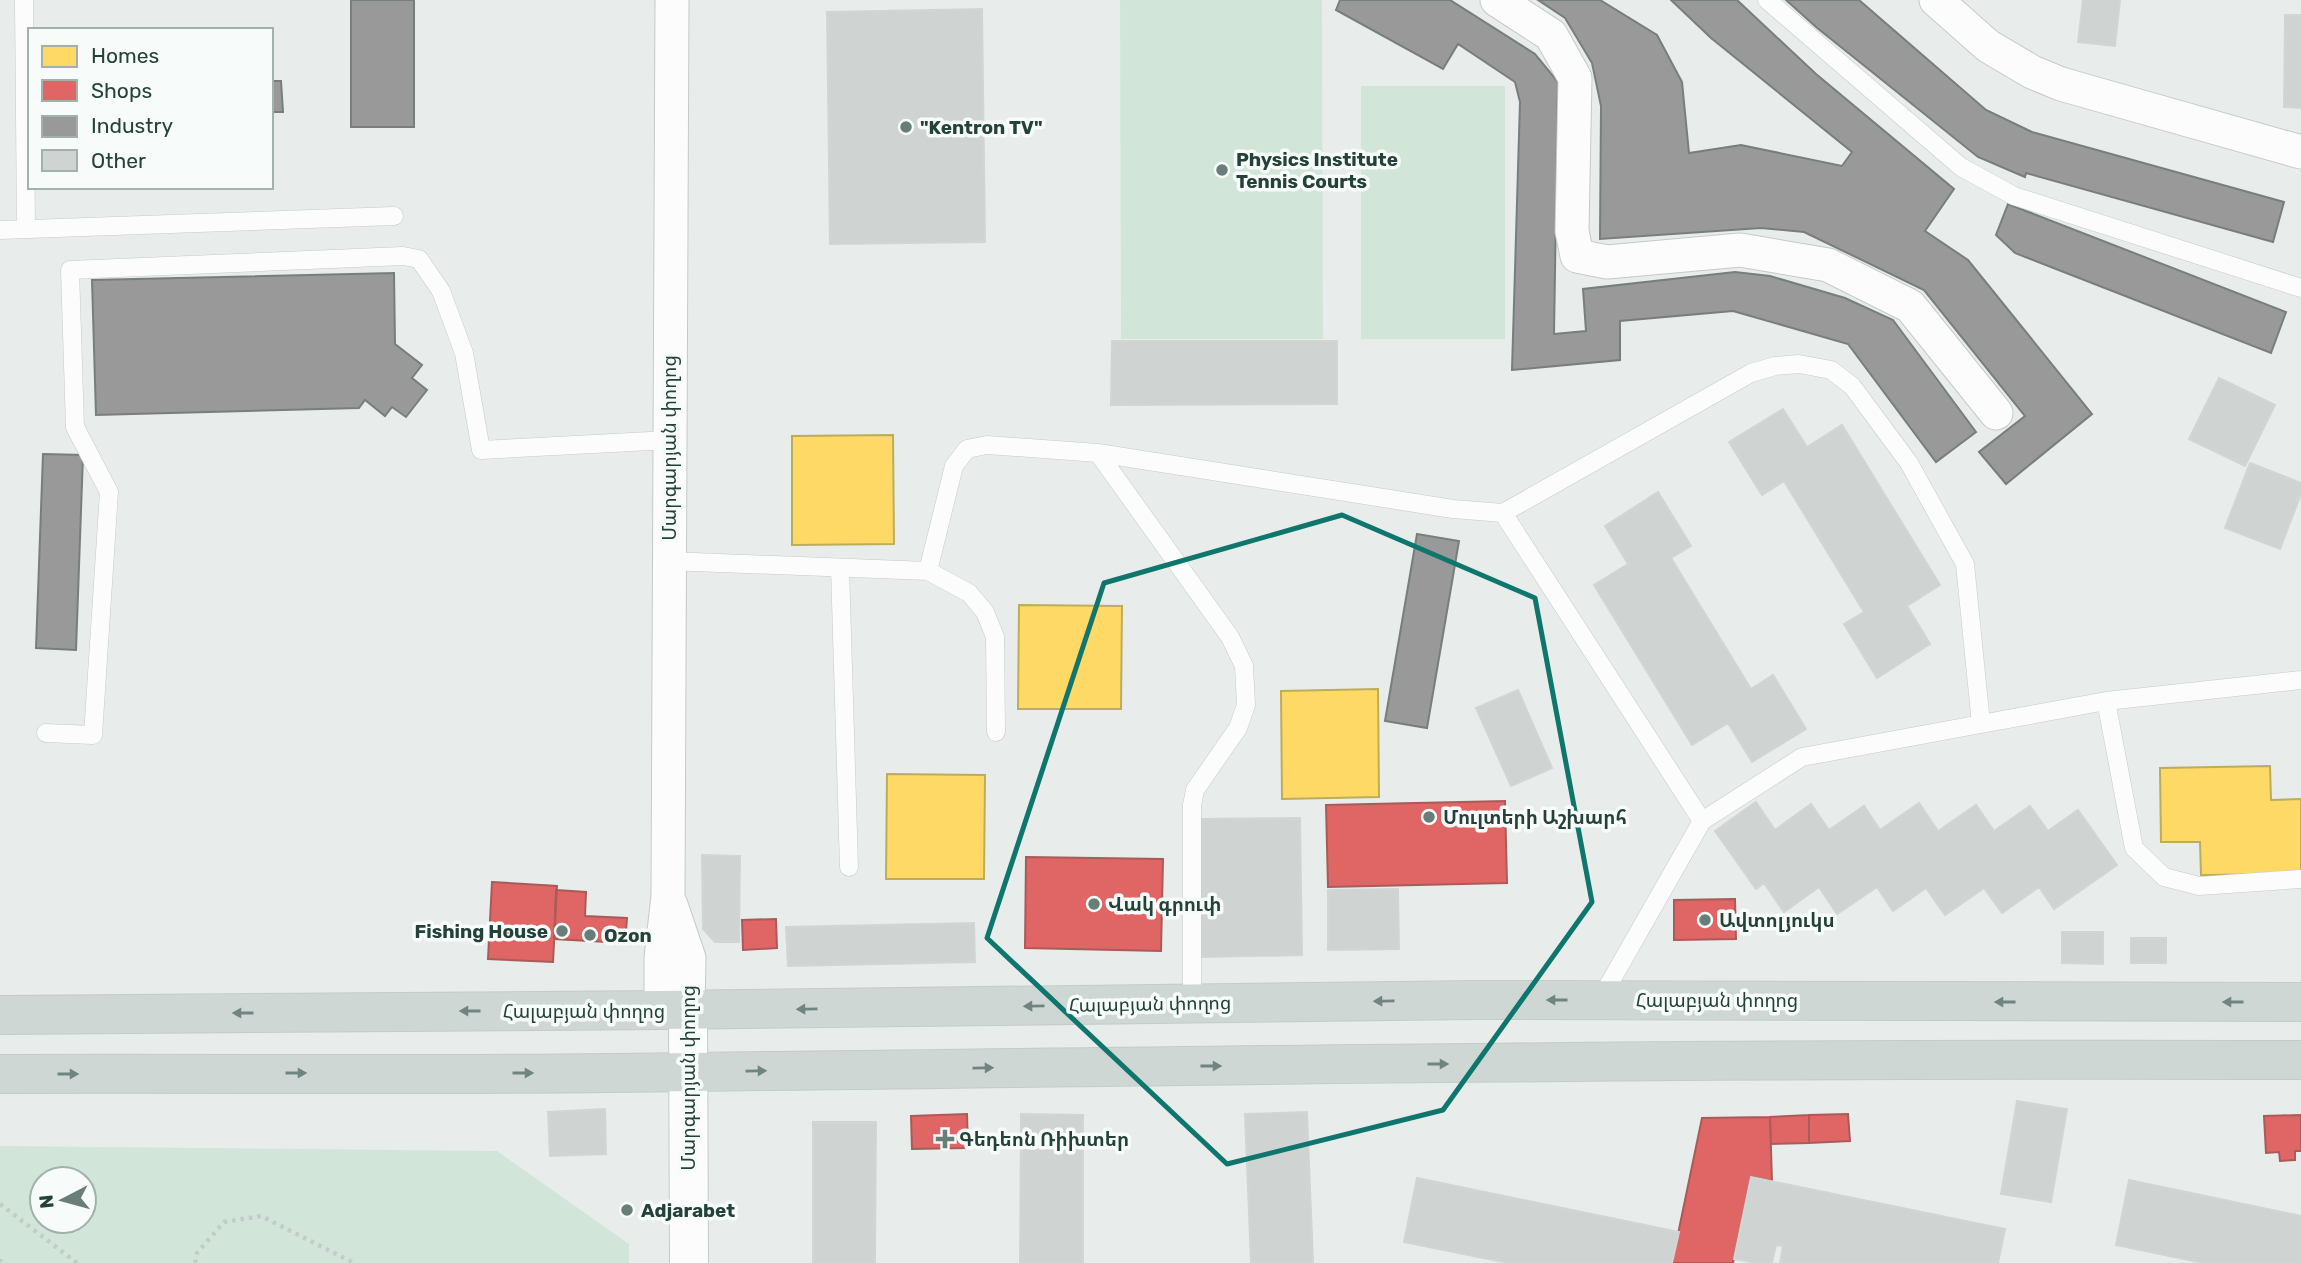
<svg xmlns="http://www.w3.org/2000/svg" width="2301" height="1263" viewBox="0 0 2301 1263" font-family="Rubik,'Noto Sans Armenian',sans-serif">
	<rect width="100%" height="100%" fill="#e8edeb"/>
	<path fill="#d1e6d8" fill-rule="evenodd" d="M1120 0H1322L1323 339H1121Z
		M1361 86H1505V339H1361Z
		M0 1146 497 1151 629 1244V1263H0ZM84 1179V1221H42V1179Z"/>
	<path fill="#ffd966" stroke="#bdac59" stroke-width="2" d="M893 435 894 544 792 545V436Z
		M1019 605 1122 606 1121 709H1018Z
		M1378 689 1379 797 1282 799 1281 691Z
		M2270 766 2271 800 2301 799V874L2201 875 2200 842H2161L2160 768Z
		M887 774 985 775 984 879H886Z"/>
	<path fill="#e06666" stroke="#a85b59" stroke-width="2" d="M1505 801 1507 883 1328 887 1326 805Z
		M1026 857 1163 859 1161 951 1025 948Z
		M492 882 557 886 553 962 488 959Z
		M556 890 586 892 585 916 627 918 625 943 554 939Z
		M1735 899 1736 939 1674 940V900Z
		M776 919 777 948 743 950 742 920Z
		M967 1114 968 1148 912 1149 911 1116Z
		M1848 1114 1850 1141 1809 1143V1115Z
		M1809 1115V1143L1771 1144 1770 1117Z
		M2301 1115V1151H2295V1160L2280 1161 2279 1152 2266 1153 2264 1116Z
		M1770 1117 1772 1181 1751 1177 1733 1263H1672L1702 1118Z"/>
	<path fill="#999" stroke="#767f7c" stroke-width="2" d="M351 0H414V127H351Z
		M1340 0H1450L1535 54 1558 82 1554 334 1586 331 1583 289 1735 272 1770 276 1845 298 1893 320 1976 432 1936 462 1848 344 1733 311 1620 321V360L1512 370 1520 102 1515 82 1458 44 1443 69 1336 10Z
		M1538 0H1600L1657 35 1682 82 1689 153 1741 145 1842 166 1852 152 1711 38 1671 0H1737L1816 74 1954 189 1925 231 1968 260 2092 414 2006 484 1979 452 2025 416 1924 290 1804 232 1761 228 1600 239 1601 106 1592 63 1565 18Z
		M1786 0H1859L1986 110 2032 132 2284 202 2273 242 2026 173 2025 177 1978 157 1816 27Z
		M271 81H281L283 112H271Z
		M2008 204 2286 312 2271 353 2015 253 1996 235Z
		M394 273 395 344 422 365 412 378 427 390 406 417 392 407 385 416 365 400 359 408 96 415 92 280Z
		M43 454 83 455 76 650 36 648Z
		M1417 534 1459 541 1427 728 1385 721Z"/>
	<path fill="#cfd4d2" stroke="#d1d6d4" stroke-width="2" d="M2083 0H2120L2115 46 2078 42Z
		M982 9 985 242 830 244 827 12Z
		M2285 15H2301V108L2284 107Z
		M1112 341H1337V404L1111 405Z
		M2219 378 2275 405 2245 466 2189 439Z
		M1783 409 1807 447 1842 425 1940 585 1907 606 1930 644 1877 678 1844 624 1864 612 1784 481 1762 495 1729 442Z
		M2250 463 2301 483V494L2280 549 2225 528Z
		M1658 492 1691 546 1671 558 1751 689 1773 675 1806 729 1752 762 1728 723 1692 745 1594 585 1628 564 1605 526Z
		M1518 690 1552 768 1511 786 1476 708Z
		M1756 802 1775 830 1811 804 1829 830 1864 806 1880 830 1919 803 1938 831 1976 805 1994 831 2030 806 2048 831 2078 810 2117 865 2054 909 2039 887 2002 913 1984 888 1945 915 1926 888 1893 911 1877 887 1837 914 1819 887 1784 912 1764 883 1756 889 1715 831Z
		M1300 818 1302 955 1201 957 1199 819Z
		M702 855 740 856 739 942H715L703 929Z
		M1398 889 1399 949 1328 950V890Z
		M974 923 975 962 788 966 786 927Z
		M2062 932H2103V964L2062 963Z
		M2131 938H2166V963H2131Z
		M2017 1101 2067 1109 2051 1202 2001 1194Z
		M605 1109 606 1154 550 1156 548 1112Z
		M1307 1112 1313 1263H1251L1245 1114Z
		M1021 1114 1083 1115V1263H1020Z
		M813 1122H876L875 1263H813Z
		M1751 1177 2005 1229 1998 1263H1780L1783 1246 1776 1245 1772 1263H1757L1734 1259Z
		M1417 1178 1679 1232 1672 1263H1508L1404 1242Z
		M2129 1180 2301 1216V1263H2203L2116 1245Z"/>
	<g fill="none" stroke-linecap="round" stroke-linejoin="round">
		<defs>
			<path id="service" d="M24 0 26 229
				M1767 0 1961 167 2014 196 2301 288
				M0 230 394 216
				M1098 453 1230 637 1244 666 1246 705 1238 728 1195 790 1192 805V1004
				M1503 513 1702 821 1600 1000
				M668 561 928 571 954 466 967 449 987 445 1098 453 1453 509 1503 513 1751 373 1775 366 1799 364 1831 370 1852 386 1909 463 1965 564 1981 724 2106 701 2301 680
				M840 568 849 867
				M928 571 969 593 985 612 995 637 996 732
				M2106 701 2134 848 2164 877 2199 886 2301 879
				M46 733 93 735 109 492 75 427 70 270 403 256 419 259 441 291 464 353 481 450 669 440
				M1702 821 1802 757 1981 724"/>
			<path id="minor" d="M1497 0 1551 35 1575 78 1572 231 1577 256 1607 262 1740 250 1828 265 1910 306 1996 413
				M1936 0 1988 46 2032 72 2061 84 2301 152
				M671 905 689 958 688 1009
				M661 1010V958L668 896 672 0"/>
			<path id="secondary" d="M688 1009 689 1263"/>
			<path id="primary" d="M0 1015 661 1010 1477 1000 2301 1002
				M0 1074C231 1073 463 1076 694 1072 1229 1065 1765 1058 2301 1060"/>
		</defs>
		<use href="#service" stroke="#c5cac8" stroke-width="19"/>
		<use href="#minor" stroke="#c5cac8" stroke-width="35"/>
		<use href="#secondary" stroke="#c3cbc8" stroke-width="40"/>
		<use href="#primary" stroke="#c3ccc9" stroke-width="40"/>
		<path stroke="#c3ccca" stroke-width="4.5" stroke-dasharray="3.5 5" stroke-linecap="butt" d="M0 1204 77 1263
			M0 1259V1263
			M195 1263 197 1253 224 1222 261 1216 354 1263"/>
		<use href="#service" stroke="#fcfcfc" stroke-width="18"/>
		<use href="#minor" stroke="#fcfcfc" stroke-width="33"/>
		<use href="#secondary" stroke="#fcfcfc" stroke-width="38"/>
		<use href="#primary" stroke="#cfd7d5" stroke-width="38"/>
	</g>
	<defs><path id="oneway-solid" d="M-6-.8H1V-3.2L6.5 0L1 3.2V.8H-6Z" transform="scale(1.75)"/></defs>
	<g fill="#718580">
		<use href="#oneway-solid" transform="translate(1557 1000) rotate(180)"/>
		<use href="#oneway-solid" transform="translate(1384 1001) rotate(179)"/>
		<use href="#oneway-solid" transform="translate(2005 1002) rotate(-180)"/>
		<use href="#oneway-solid" transform="translate(2233 1002) rotate(180)"/>
		<use href="#oneway-solid" transform="translate(1034 1006) rotate(179)"/>
		<use href="#oneway-solid" transform="translate(807 1009) rotate(179)"/>
		<use href="#oneway-solid" transform="translate(470 1011) rotate(180)"/>
		<use href="#oneway-solid" transform="translate(243 1013) rotate(180)"/>
		<use href="#oneway-solid" transform="translate(1438 1064)"/>
		<use href="#oneway-solid" transform="translate(1211 1066)"/>
		<use href="#oneway-solid" transform="translate(983 1068) rotate(-1)"/>
		<use href="#oneway-solid" transform="translate(756 1071) rotate(-1)"/>
		<use href="#oneway-solid" transform="translate(296 1073)"/>
		<use href="#oneway-solid" transform="translate(523 1073)"/>
		<use href="#oneway-solid" transform="translate(68 1074)"/>
	</g>
	<path fill="none" stroke="#0f766e" stroke-width="5" stroke-linejoin="round" d="M1342 515 1535 598 1592 902 1443 1110 1227 1164 987 938 1104 583Z"/>
	<g fill="#697e78" stroke="#f7fbf9" stroke-width="2.5">
		<circle cx="906" cy="127" r="7"/>
		<circle cx="1222" cy="170" r="7"/>
		<circle cx="1429" cy="817" r="7"/>
		<circle cx="1094" cy="904" r="7"/>
		<circle cx="1705" cy="920" r="7"/>
		<circle cx="562" cy="931" r="7"/>
		<circle cx="590" cy="935" r="7"/>
		<path d="M941.5 1128.5h7v7h7v7h-7v7h-7v-7h-7v-7h7z"/>
		<circle cx="627" cy="1210" r="7"/>
	</g>
	<g text-anchor="middle" dominant-baseline="central" stroke-width="7" stroke-linejoin="round" paint-order="stroke">
		<g font-size="19" font-weight="bold" fill="#24423a" stroke="#f7fbf9" text-anchor="start">
			<text x="920" y="127">"Kentron TV"</text>
			<text x="1236" y="159">Physics Institute<tspan x="1236" dy="22">Tennis Courts</tspan></text>
			<text x="1443" y="817">Մուլտերի Աշխարհ</text>
			<text x="1108" y="904">Վակ գրուփ</text>
			<text x="1719" y="920">Ավտոլյուկս</text>
			<text x="548" y="931" text-anchor="end">Fishing House</text>
			<text x="604" y="935">Ozon</text>
			<text x="959" y="1139">Գեդեոն Ռիխտեր</text>
			<text x="641" y="1210">Adjarabet</text>
		</g>
		<g font-size="19" fill="#24423a" stroke="#f7fbf9">
			<text transform="translate(669 448) rotate(-90)">Մարգարյան փողոց</text>
			<text x="1717" y="1000">Հալաբյան փողոց</text>
			<text transform="translate(1150 1004) rotate(-1)">Հալաբյան փողոց</text>
			<text x="584" y="1011">Հալաբյան փողոց</text>
			<text transform="translate(688 1078) rotate(-90)">Մարգարյան փողոց</text>
		</g>
	</g>
	<rect x="28" y="28" width="245" height="161" fill="#f7fbf9" stroke="#a3b1ad" stroke-width="2"/>
	<rect x="42" y="46" width="35" height="21" fill="#ffd966" stroke="#a3b1ad" stroke-width="2"/>
	<text x="91" y="63" font-size="21" fill="#24423a">Homes</text>
	<rect x="42" y="80" width="35" height="21" fill="#e06666" stroke="#a3b1ad" stroke-width="2"/>
	<text x="91" y="98" font-size="21" fill="#24423a">Shops</text>
	<rect x="42" y="116" width="35" height="21" fill="#999999" stroke="#a3b1ad" stroke-width="2"/>
	<text x="91" y="133" font-size="21" fill="#24423a">Industry</text>
	<rect x="42" y="150" width="35" height="21" fill="#cfd4d2" stroke="#a3b1ad" stroke-width="2"/>
	<text x="91" y="168" font-size="21" fill="#24423a">Other</text>
	<g transform="translate(63 1200) rotate(264)"><circle r="33" fill="#f7fbf9" stroke="#a3b1ad" stroke-width="2"/>
	<path d="M0-5L12 26L0 18L-12 26Z" fill="#697e78"/>
	<text y="-10" font-size="19" font-weight="bold" text-anchor="middle" fill="#24423a">N</text>
	</g>
</svg>
